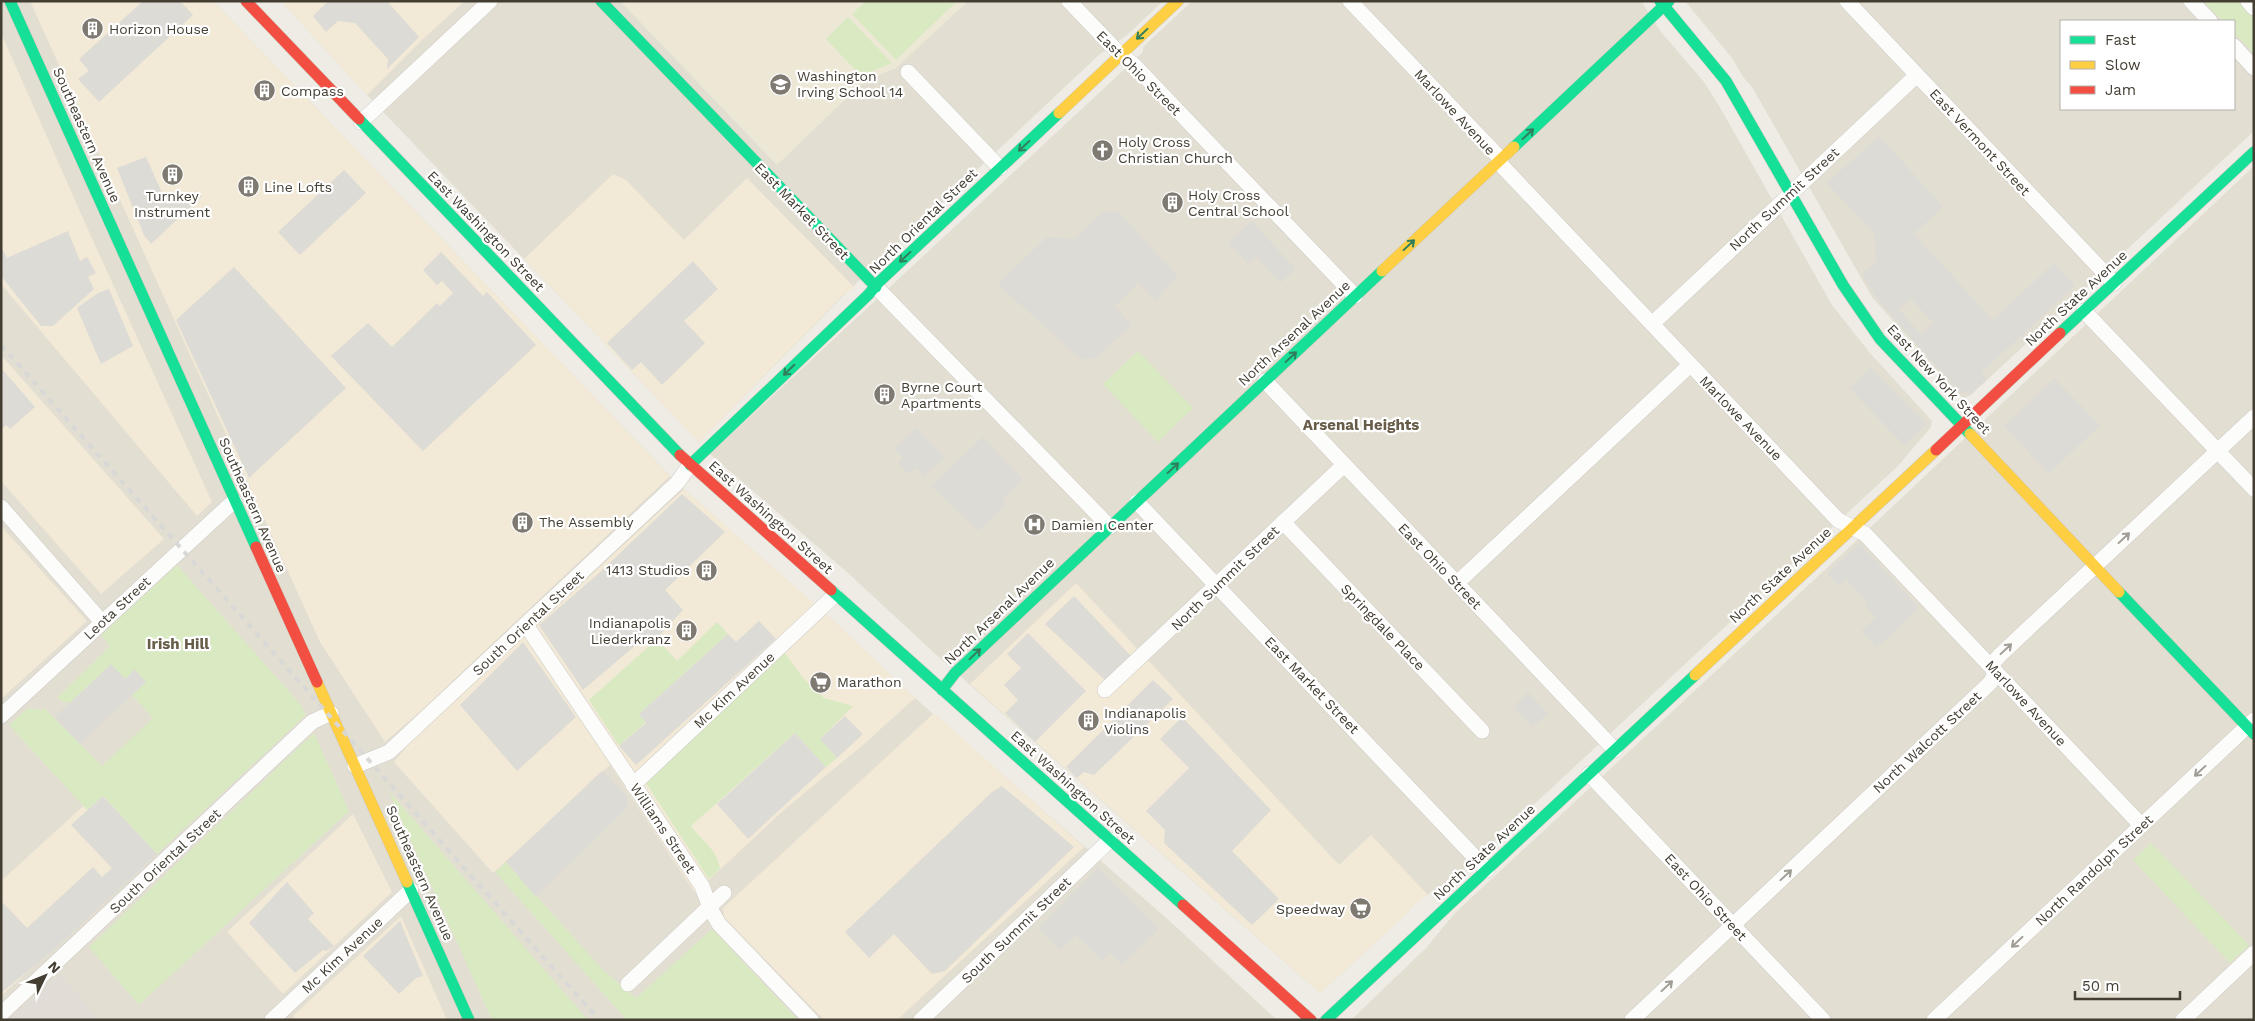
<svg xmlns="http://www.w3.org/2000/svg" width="2255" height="1021" viewBox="0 0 2255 1021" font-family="'Work Sans',sans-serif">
	<rect width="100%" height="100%" fill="#eeece5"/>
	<path fill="#e3ded2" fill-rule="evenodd" d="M1 1H213L677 483 837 624 915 698 1173 924 1277 1020H1Z
		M281 1H1163L1126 36 1100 54 845 294 699 442 367 95Z
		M1192 1H1641L1661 32 1704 82 1718 104 1832 305 1870 353 1932 421 1931 427 1898 466 1856 505 1483 852 1456 876 1417 902 1400 920 1320 993 944 662 848 573 710 454 1143 52V47Z
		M1685 1H2254V131L1971 395 1964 398 1957 393 1872 297 1752 87 1743 77 1732 58ZM2061 21H2234V109H2061Z
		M2254 166V1020H1351L1426 948 1455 913 1857 540Z"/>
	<path fill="#f2e9d6" d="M30 1H213L670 476 422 710 385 742 320 642Z
		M281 1H465L425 37 367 95Z
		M1 33 86 225 212 502 197 516 1 284Z
		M613 174 626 180 684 240 747 178 855 288 844 294 699 442 524 259Z
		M1 355 164 539 101 594 1 481Z
		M684 489 837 624 915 698 863 745 785 809 695 893 610 765 493 873 394 762 411 741Z
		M1 526 87 621 1 699Z
		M1076 583 1339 865 1371 835 1428 895 1417 902 1400 920 1320 993 970 684Z
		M934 713 1084 847 897 1020H824L724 917 723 908Z
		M103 788 162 849 1 996V881Z
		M353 814 392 892 283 994 227 932Z
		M401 916 447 1020H296L293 1016Z"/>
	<path fill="#e1ddd6" d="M59 973 100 1020H7Z"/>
	<path fill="#ede8d6" d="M620 1H968L896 68 866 81 859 86 777 165Z"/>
	<path fill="#d9eac3" d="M866 1H957L896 60 852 14Z
		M2203 1H2238L2254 17V54L2234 33V21H2223Z
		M848 17 892 63 861 76 826 39Z
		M1138 351 1193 408 1158 442 1103 384Z
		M177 565 301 705 306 715 157 854 103 796 87 810 9 725 28 708 42 710 44 708 102 766 153 718 132 695 146 682 125 679 111 665 71 702H63L57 698 110 646 101 635Z
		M717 622 728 634 639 714 646 722 619 746 589 700 657 639 677 661Z
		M784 652 804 679 824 698 853 706 820 739 837 758 826 767 795 733 691 826C701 840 718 850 720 869L709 879 646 783Z
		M314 733 349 811 139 1005 89 947Z
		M388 790 588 1020H492Z
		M2151 843 2249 945 2230 963 2133 860Z
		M506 862 602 969 636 998 712 929 798 1020H627L495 872Z"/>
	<path fill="#dddbd5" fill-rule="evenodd" d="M143 1H180L193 15 99 102 78 79 89 71 79 59Z
		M328 1H387L419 37 387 69 388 59 355 23 338 21 326 32 313 16Z
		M1879 136 1943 206 1914 234 1993 320 2054 263 2075 286 1981 373 1987 379 1970 394 1967 392 1960 393 1877 299 1862 274 1876 261 1874 233 1827 183ZM1911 299 1933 322 1921 334 1899 310Z
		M146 157 167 204 197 191 202 196 151 244 144 235 117 168Z
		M344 170 366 193 300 255 278 232Z
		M1104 211 1119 212 1178 276 1155 301 1138 283 1115 306 1132 325 1096 358 1080 359 998 284 1047 237 1075 239Z
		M1251 221 1296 269 1280 283 1256 257 1248 264 1228 243Z
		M68 231 80 261 87 257 96 273 88 277 94 289 53 326H41L1 276V247L7 258Z
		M441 252 483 296 487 292 536 345 423 451 331 356 368 323 392 347 437 303 440 306 453 293 442 281 437 285 423 270Z
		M693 261 718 289 684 321 705 343 662 385 641 362 632 370 607 343Z
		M234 267 346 388 249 478 176 320Z
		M109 289 133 346 101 364 77 308 98 293Z
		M1871 367 1927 424 1904 445 1849 388Z
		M1 368 35 407 10 429 6 425 1 430Z
		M2054 378 2100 425 2049 474 2004 426Z
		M916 428 945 457 925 476 916 468 909 474 898 463 902 458 894 448Z
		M983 437 1023 479 1003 499 1007 504 978 531 931 486Z
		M682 494 725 532 665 590 683 610 649 647 643 639 583 690 539 625 597 575Z
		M1859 543 1919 607 1877 648 1861 631 1876 617 1865 606 1868 603 1846 580 1839 586 1827 573Z
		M1074 596 1131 656 1105 680 1045 624Z
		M759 621 776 639 636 765 619 746 646 723 639 714 728 634 736 642Z
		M1028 633 1086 691 1035 742 1005 713 1018 700 1004 685 1021 668 1007 654Z
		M523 642 576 717 517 771 460 705Z
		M111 664 125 679 135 669 146 682 80 744 55 717Z
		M1153 680 1173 699 1094 775 1084 772 1077 778 1066 767Z
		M1528 692 1548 713 1533 727 1513 707Z
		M845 716 863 734 837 758 820 739Z
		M1182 717 1271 810 1232 851 1279 899 1252 925 1164 843 1165 830 1146 811 1189 768 1160 739Z
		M795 733 826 767 748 839 717 804Z
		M603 770 627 797V808L536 897 506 862Z
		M1002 786 1074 847 945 971 932 974 894 934 869 958 845 932 992 792Z
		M103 796 157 854 50 953 1 993V901L27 928 93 867 102 877 112 868 71 825Z
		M1098 868 1159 929 1122 965 1110 953 1102 961 1076 935 1060 951 1038 928Z
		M287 882 314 913 308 919 334 946 326 951 323 950 295 973 249 923Z
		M400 921 423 976 416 978 399 994 363 956Z"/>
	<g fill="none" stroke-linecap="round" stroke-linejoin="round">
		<defs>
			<path id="street" d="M1069 1 1115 49 1135 66 1355 296
				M1350 1 1497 155 1503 167 1838 520 1865 534 2141 825
				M1847 1 2114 283
				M2191 1 2210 21
				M2248 1 2254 8
				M2234 46 2254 68
				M908 72 1000 168
				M361 122 490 1
				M876 287 1110 527
				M2084 311 2254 489
				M1652 324 1917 75
				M1265 381 1615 750
				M1137 502 1487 870
				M1 507 102 622
				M1283 522 1482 731
				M1457 583 1690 365
				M526 625 702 886 711 910 719 924 811 1020
				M1105 690 1344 465
				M1 716 234 501
				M355 766 389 752 677 483 690 465
				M1589 774 1823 1020
				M633 785 835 595
				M628 984 724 893
				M1 1014 312 722 331 713
				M272 1020 411 890
				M921 1020 1110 840
				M1632 1020 1990 683 1994 676 1993 663 2000 655 2254 417
				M1934 1020 2254 720
				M2183 1020 2254 953"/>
			<path id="fast" d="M10 1 256 547
				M601 1 876 287
				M1660 1 1726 81 1843 285 1880 339 1970 434
				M359 119 680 455
				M1514 147 1669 1
				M2060 333 2254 152
				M690 465 868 295 880 281 1059 113
				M831 590 1183 905
				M2119 592 2254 734
				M942 690 955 673 1382 271
				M407 882 469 1020
				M1326 1020 1695 675"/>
			<path id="slow" d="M1059 113 1178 1
				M1382 271 1514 147
				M1970 434 2119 592
				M1695 675 1936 450
				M317 682 407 882"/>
			<path id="jam" d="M246 1 359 119
				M1936 450 2060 333
				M680 455 831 590
				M256 547 317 682
				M1183 905 1311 1020"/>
		</defs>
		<use href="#street" stroke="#ccc9c3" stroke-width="16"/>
		<use href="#fast" stroke="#cdc9bc" stroke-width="12"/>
		<use href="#slow" stroke="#cdc9bc" stroke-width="12"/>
		<use href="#jam" stroke="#cdc9bc" stroke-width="12"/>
		<use href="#street" stroke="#fcfcfb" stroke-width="15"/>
		<use href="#fast" stroke="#16e098" stroke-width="11"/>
		<use href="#slow" stroke="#ffcf43" stroke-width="11"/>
		<use href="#jam" stroke="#f24e42" stroke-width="11"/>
		<path stroke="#d8d8d7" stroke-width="4" stroke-dasharray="6 6" stroke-linecap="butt" d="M1 345 599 1020"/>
	</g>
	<defs><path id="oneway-shaft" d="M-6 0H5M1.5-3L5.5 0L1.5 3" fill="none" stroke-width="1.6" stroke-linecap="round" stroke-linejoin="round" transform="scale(1.25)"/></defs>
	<g stroke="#317e5b">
		<use href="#oneway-shaft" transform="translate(1142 34) rotate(137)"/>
		<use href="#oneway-shaft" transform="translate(1528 134) rotate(-43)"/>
		<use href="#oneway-shaft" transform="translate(1024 146) rotate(137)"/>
		<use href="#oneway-shaft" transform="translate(1409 245) rotate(-43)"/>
		<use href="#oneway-shaft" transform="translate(905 257) rotate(137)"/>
		<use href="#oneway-shaft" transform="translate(1291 357) rotate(-43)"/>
		<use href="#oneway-shaft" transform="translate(789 370) rotate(136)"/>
		<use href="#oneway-shaft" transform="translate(1173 468) rotate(-43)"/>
		<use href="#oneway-shaft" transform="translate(975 654) rotate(-43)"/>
	</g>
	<g stroke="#a09c96">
		<use href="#oneway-shaft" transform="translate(2124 538) rotate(-43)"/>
		<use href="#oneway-shaft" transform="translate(2006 649) rotate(-43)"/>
		<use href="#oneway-shaft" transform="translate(2200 771) rotate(137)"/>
		<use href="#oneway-shaft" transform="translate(1786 875) rotate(-43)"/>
		<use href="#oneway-shaft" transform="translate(2017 942) rotate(137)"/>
		<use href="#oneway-shaft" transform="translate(1667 986) rotate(-43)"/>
	</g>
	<defs>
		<symbol id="building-disc" viewBox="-11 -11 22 22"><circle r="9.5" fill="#7f7a71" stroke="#fff"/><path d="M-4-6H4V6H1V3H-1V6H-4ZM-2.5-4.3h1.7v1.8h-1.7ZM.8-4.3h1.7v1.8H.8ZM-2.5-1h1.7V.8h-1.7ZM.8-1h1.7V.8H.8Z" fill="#fff"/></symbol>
		<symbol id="school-disc" viewBox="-11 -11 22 22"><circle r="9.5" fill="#7f7a71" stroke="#fff"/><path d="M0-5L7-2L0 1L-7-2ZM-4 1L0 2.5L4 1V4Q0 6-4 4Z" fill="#fff"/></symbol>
		<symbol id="church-disc" viewBox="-11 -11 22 22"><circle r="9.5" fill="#7f7a71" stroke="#fff"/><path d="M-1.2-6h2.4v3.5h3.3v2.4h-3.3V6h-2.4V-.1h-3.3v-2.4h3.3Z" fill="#fff"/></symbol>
		<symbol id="hospital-disc" viewBox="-11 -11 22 22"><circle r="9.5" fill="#7f7a71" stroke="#fff"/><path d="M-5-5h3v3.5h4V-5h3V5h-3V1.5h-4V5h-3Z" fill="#fff"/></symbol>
		<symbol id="supermarket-disc" viewBox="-11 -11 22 22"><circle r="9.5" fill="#7f7a71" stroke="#fff"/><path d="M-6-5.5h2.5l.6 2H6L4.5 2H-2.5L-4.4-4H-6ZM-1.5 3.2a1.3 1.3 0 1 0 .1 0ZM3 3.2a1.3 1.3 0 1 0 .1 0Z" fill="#fff"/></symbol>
	</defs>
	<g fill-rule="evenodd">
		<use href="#building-disc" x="80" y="16" width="25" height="25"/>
		<use href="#school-disc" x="768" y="72" width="25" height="25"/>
		<use href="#building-disc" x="252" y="78" width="25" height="25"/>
		<use href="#church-disc" x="1090" y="138" width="25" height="25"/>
		<use href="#building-disc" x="160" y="162" width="25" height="25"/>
		<use href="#building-disc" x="236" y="174" width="25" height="25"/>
		<use href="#building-disc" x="1160" y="190" width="25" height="25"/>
		<use href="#building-disc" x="872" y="382" width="25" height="25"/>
		<use href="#building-disc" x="510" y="510" width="25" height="25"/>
		<use href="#hospital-disc" x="1022" y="512" width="25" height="25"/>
		<use href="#building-disc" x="694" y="558" width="25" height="25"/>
		<use href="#building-disc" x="674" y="618" width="25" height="25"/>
		<use href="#supermarket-disc" x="808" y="670" width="25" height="25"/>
		<use href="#building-disc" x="1076" y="708" width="25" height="25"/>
		<use href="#supermarket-disc" x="1348" y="896" width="25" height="25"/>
	</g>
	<g text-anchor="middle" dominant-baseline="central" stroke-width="4.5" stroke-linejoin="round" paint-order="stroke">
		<g font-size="14" fill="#433d32" stroke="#fff" text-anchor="start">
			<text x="109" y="29">Horizon House</text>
			<text x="797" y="76">Washington<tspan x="797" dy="16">Irving School 14</tspan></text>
			<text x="281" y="91">Compass</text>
			<text x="1118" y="142">Holy Cross<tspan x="1118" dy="16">Christian Church</tspan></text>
			<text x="264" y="187">Line Lofts</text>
			<text x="1188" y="195">Holy Cross<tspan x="1188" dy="16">Central School</tspan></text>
			<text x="172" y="196" text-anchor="middle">Turnkey<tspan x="172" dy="16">Instrument</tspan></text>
			<text x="901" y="387">Byrne Court<tspan x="901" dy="16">Apartments</tspan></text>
			<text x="539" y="522">The Assembly</text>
			<text x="1051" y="525">Damien Center</text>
			<text x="690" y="570" text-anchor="end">1413 Studios</text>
			<text x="671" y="623" text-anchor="end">Indianapolis<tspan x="671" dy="16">Liederkranz</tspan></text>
			<text x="837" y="682">Marathon</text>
			<text x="1104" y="713">Indianapolis<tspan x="1104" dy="16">Violins</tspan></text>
			<text x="1345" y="909" text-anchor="end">Speedway</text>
		</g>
		<g font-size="14" fill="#433d32" stroke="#fff">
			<text transform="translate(1139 73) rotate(45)">East Ohio Street</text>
			<text transform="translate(1455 112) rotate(47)">Marlowe Avenue</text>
			<text transform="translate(87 135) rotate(66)">Southeastern Avenue</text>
			<text transform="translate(1980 142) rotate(47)">East Vermont Street</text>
			<text transform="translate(1784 199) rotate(-43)">North Summit Street</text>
			<text transform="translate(802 211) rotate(46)">East Market Street</text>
			<text transform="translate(923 221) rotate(-44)">North Oriental Street</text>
			<text transform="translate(486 231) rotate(46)">East Washington Street</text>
			<text transform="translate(2076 298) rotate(-43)">North State Avenue</text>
			<text transform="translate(1294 333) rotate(-43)">North Arsenal Avenue</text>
			<text transform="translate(1939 379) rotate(47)">East New York Street</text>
			<text transform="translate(1741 418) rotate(46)">Marlowe Avenue</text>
			<text transform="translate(253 505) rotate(66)">Southeastern Avenue</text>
			<text transform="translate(771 517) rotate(42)">East Washington Street</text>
			<text transform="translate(1440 566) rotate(46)">East Ohio Street</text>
			<text transform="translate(1780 575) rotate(-43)">North State Avenue</text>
			<text transform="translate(1225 578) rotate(-44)">North Summit Street</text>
			<text transform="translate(117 608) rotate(-43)">Leota Street</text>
			<text transform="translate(999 611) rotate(-44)">North Arsenal Avenue</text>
			<text transform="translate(528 623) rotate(-43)">South Oriental Street</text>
			<text transform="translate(1383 627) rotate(46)">Springdale Place</text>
			<text transform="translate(1312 685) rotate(46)">East Market Street</text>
			<text transform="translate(734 690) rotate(-43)">Mc Kim Avenue</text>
			<text transform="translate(2026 703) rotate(47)">Marlowe Avenue</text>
			<text transform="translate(1927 742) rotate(-43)">North Walcott Street</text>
			<text transform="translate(1073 787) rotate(42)">East Washington Street</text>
			<text transform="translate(663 828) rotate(56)">Williams Street</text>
			<text transform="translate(1484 852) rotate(-43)">North State Avenue</text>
			<text transform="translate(165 861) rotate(-43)">South Oriental Street</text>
			<text transform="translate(2094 870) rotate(-43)">North Randolph Street</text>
			<text transform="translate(420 873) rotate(66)">Southeastern Avenue</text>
			<text transform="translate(1706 897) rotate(47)">East Ohio Street</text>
			<text transform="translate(1016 930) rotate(-44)">South Summit Street</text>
			<text transform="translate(342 955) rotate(-43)">Mc Kim Avenue</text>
		</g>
		<g font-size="15" font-weight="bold" fill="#675c48" stroke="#fff">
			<text x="1361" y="425">Arsenal Heights</text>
			<text x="178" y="644">Irish Hill</text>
		</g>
	</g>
	<rect width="2255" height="1021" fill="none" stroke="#433d32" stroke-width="5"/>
	<rect x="2060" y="20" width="175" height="90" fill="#ffffff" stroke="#b4b1ad"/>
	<rect x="2070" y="36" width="25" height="8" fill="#16e098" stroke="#b4b1ad"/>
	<text x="2105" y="45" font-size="15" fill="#433d32">Fast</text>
	<rect x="2070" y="61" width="25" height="8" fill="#ffcf43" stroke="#b4b1ad"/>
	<text x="2105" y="70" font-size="15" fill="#433d32">Slow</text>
	<rect x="2070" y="86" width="25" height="8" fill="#f24e42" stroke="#b4b1ad"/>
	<text x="2105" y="95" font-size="15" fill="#433d32">Jam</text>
	<g transform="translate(45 976) rotate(47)" stroke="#ffffff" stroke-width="4" paint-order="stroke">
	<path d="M0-4L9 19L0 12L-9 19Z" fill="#433d32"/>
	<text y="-8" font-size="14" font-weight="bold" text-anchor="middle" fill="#433d32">N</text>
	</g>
	<path d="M2075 991v8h105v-8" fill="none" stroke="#433d32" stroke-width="2.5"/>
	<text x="2082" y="991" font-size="15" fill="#433d32" stroke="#ffffff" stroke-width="4" paint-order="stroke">50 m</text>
</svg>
